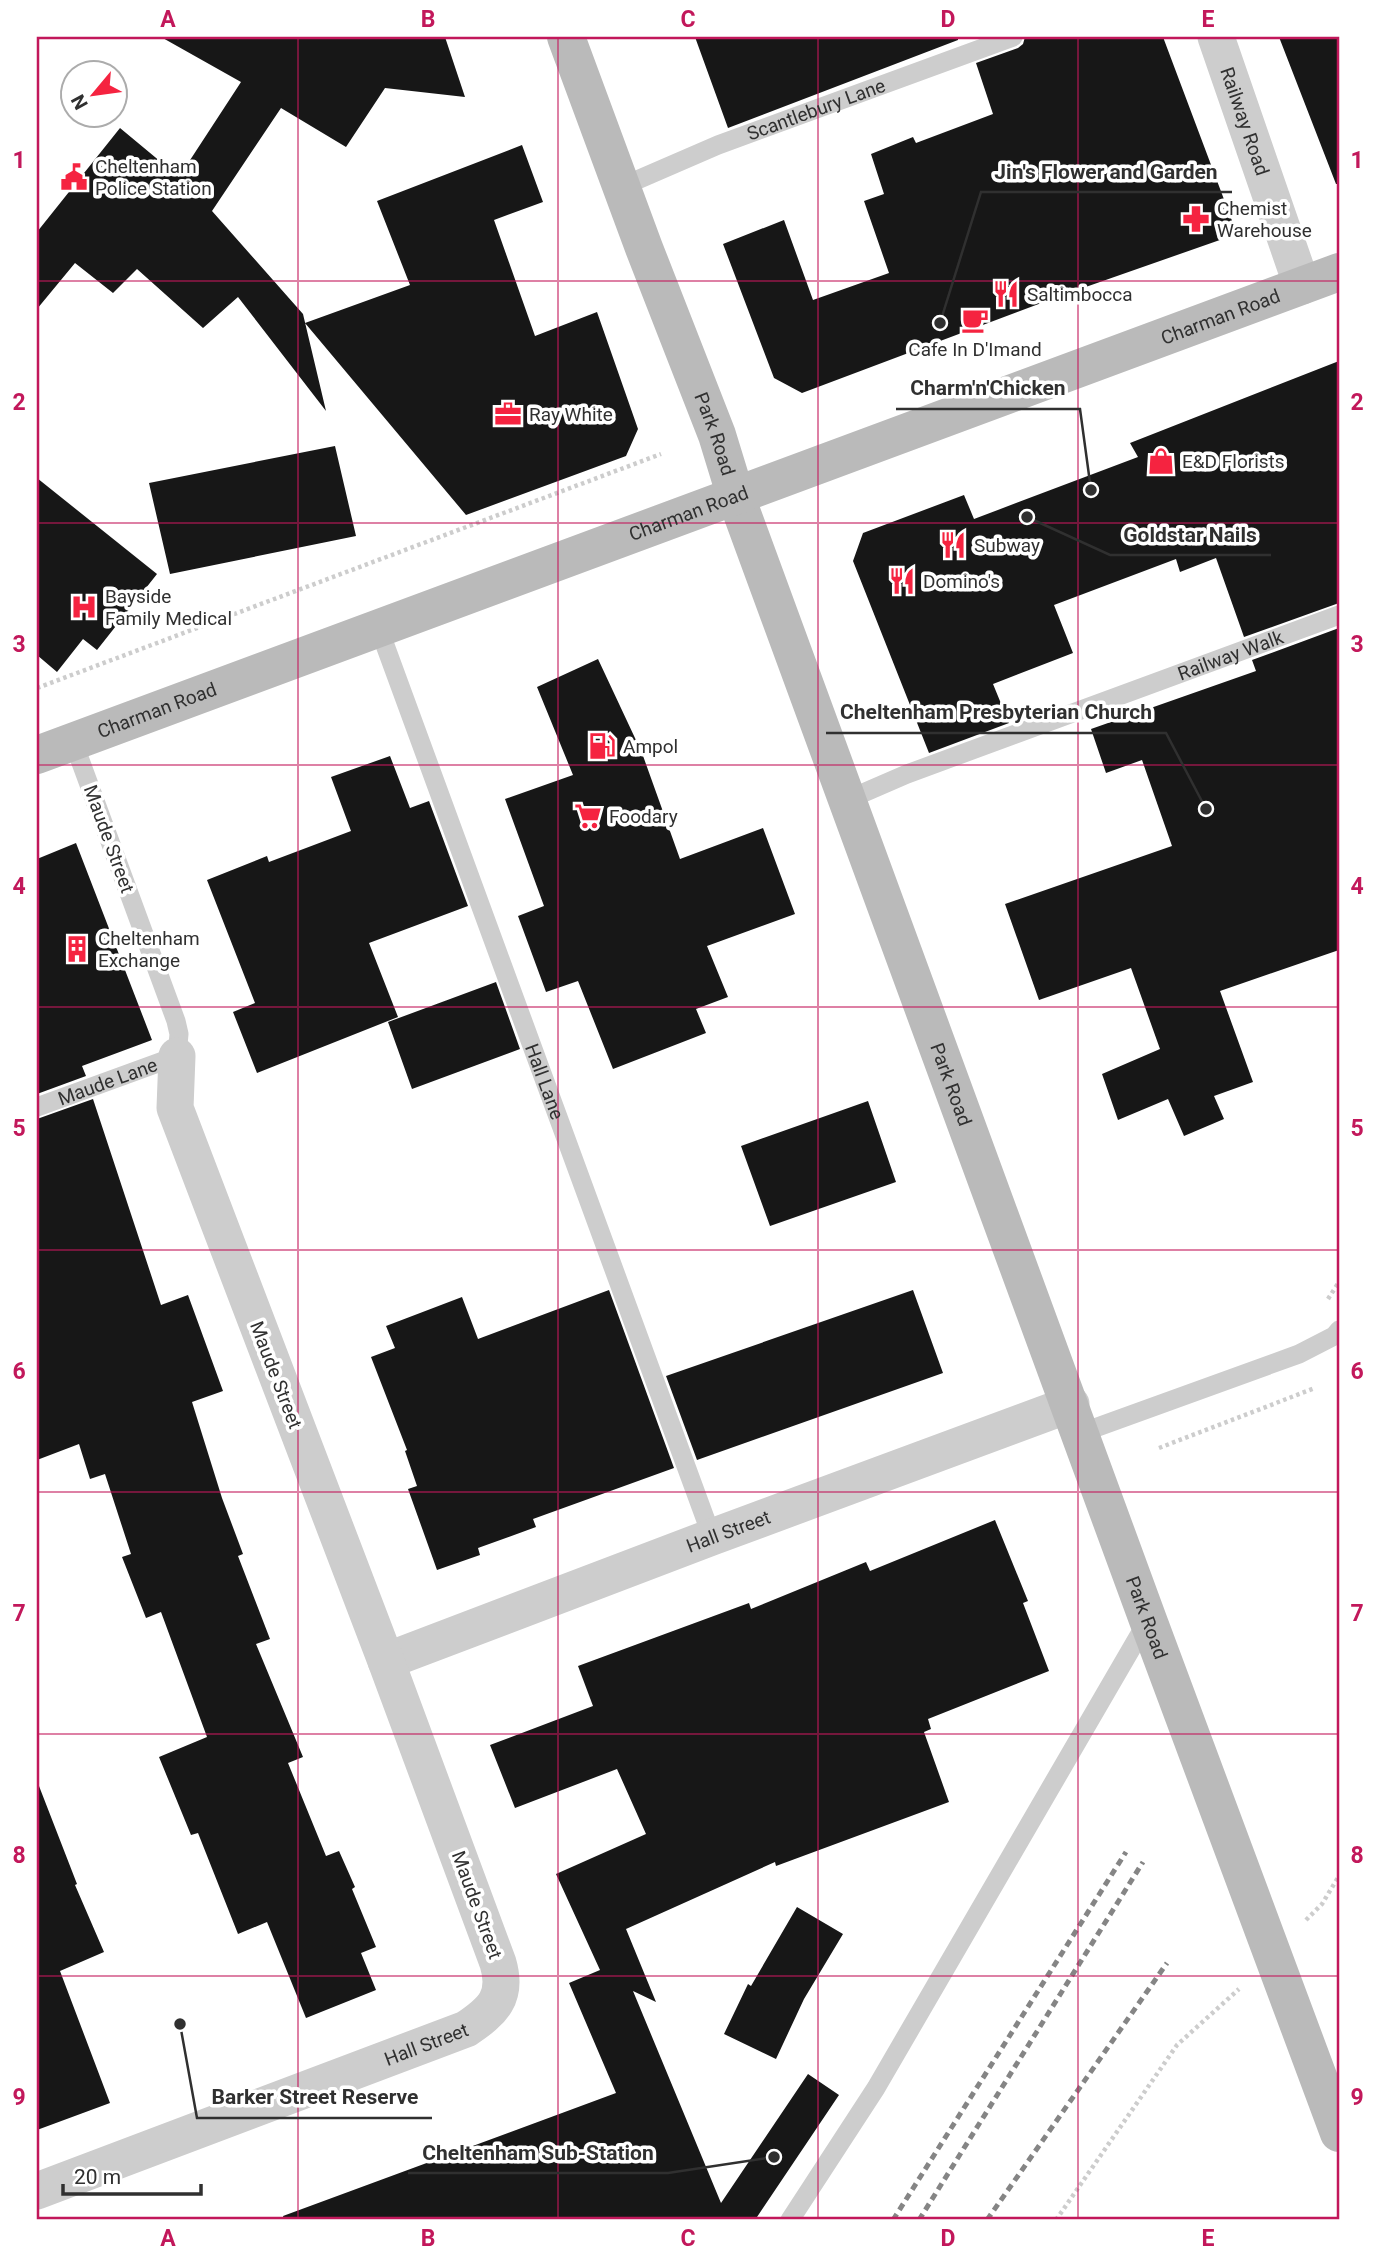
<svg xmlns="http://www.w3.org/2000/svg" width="1376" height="2257" viewBox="0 0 1376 2257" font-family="Roboto,sans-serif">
	<rect width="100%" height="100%" fill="#fff"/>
	<path fill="#171717" d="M161 37H445L465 97 385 88 346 147 281 108 212 211 303 314 326 411 238 297 203 328 137 269 113 293 75 263 37 309V232L120 128 179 177 241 82Z
		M695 37H958V40L728 128Z
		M1025 37H1163L1237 234 1060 296 802 393 774 378 723 244 784 220 813 300 889 273 864 201 884 194 871 154 913 137 916 143 993 114 976 63 1018 48 1023 44Z
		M1279 37H1339V184H1336Z
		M522 145 543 202 494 220 535 336 597 312 638 429 626 456 466 515 305 323 410 285 377 201Z
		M1339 361V603L1244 637 1216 558 1180 572 1176 559 1054 605 1073 653 993 684 1009 723 929 753 853 561 863 533 964 495 974 519 1138 457 1130 443Z
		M335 446 356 536 170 574 149 483Z
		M37 478 157 574 97 650 83 639 57 672 37 655Z
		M1339 628V950L1220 991 1253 1082 1214 1096 1224 1119 1184 1136 1168 1099 1118 1120 1102 1074 1160 1049 1131 968 1039 1000 1005 904 1172 846 1142 760 1106 773 1091 729 1256 671 1252 660Z
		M598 659 642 753 680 859 763 828 795 914 707 946 728 997 696 1009 706 1033 613 1069 578 981 546 992 518 916 544 906 505 799 573 775 537 687Z
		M390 756 410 808 429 801 468 906 369 943 398 1017 257 1073 233 1012 255 1003 207 880 267 856 269 862 351 831 331 777Z
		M76 843 152 1040 82 1066 86 1076 37 1094V859Z
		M496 982 520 1049 412 1089 388 1022Z
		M93 1099 161 1305 188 1295 223 1391 192 1402 222 1498 243 1554 238 1556 270 1639 256 1644 303 1757 288 1763 326 1856 339 1851 355 1887 352 1889 376 1947 361 1953 376 1990 306 2018 267 1922 238 1934 198 1833 191 1835 159 1757 207 1737 161 1612 146 1618 122 1557 131 1554 105 1474 90 1479 79 1444 37 1460V1119Z
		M868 1101 896 1182 770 1226 741 1146Z
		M609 1290 674 1468 533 1519 536 1527 478 1548 480 1555 437 1570 408 1489 417 1486 405 1451 407 1450 371 1357 395 1348 386 1326 462 1297 478 1339Z
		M913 1290 943 1373 697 1460 666 1376Z
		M995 1520 1028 1601 1023 1603 1049 1671 928 1719 931 1729 924 1732 949 1802 776 1866 775 1862 626 1929 656 2002 633 1991 721 2203 808 2074 839 2095 755 2220H284L283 2216 616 2093 569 1983 600 1970 556 1874 646 1834 617 1769 515 1808 490 1745 593 1706 578 1666 749 1603 751 1609 866 1562 870 1571Z
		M39 1786 77 1884 75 1885 104 1952 60 1971 110 2103 37 2130V1787Z
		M797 1907 843 1934 804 1999 776 2059 724 2034 748 1984 751 1986Z"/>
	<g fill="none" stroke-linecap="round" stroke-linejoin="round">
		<path stroke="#cdcdcd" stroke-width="4.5" stroke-dasharray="3.5 3.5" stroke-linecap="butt" d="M37 688 661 454
			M1328 1299 1339 1282
			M1159 1448 1315 1388
			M1306 1920 1322 1904 1339 1876
			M1056 2220 1177 2045 1239 1989"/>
		<g stroke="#cdcdcd" stroke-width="19">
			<path id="s1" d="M621 187 718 145 1013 37"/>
			<path id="s2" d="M378 626 712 1537"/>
			<path id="s3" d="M847 800 907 774 1339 615"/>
			<path id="s4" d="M37 1107 177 1056 179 1034 176 1021 73 741"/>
			<path d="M1081 1433 1299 1354 1334 1336 1339 1330"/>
			<path d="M790 2220 876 2088 1148 1620"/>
		</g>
		<g stroke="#cdcdcd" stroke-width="37">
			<path id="s5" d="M1216 37 1302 286"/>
			<path id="s6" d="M386 1661 712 1537 1071 1404"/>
			<path id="s7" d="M37 2191 466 2029C493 2011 508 1997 498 1963L386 1661 175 1108 177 1056"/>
		</g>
		<g stroke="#bababa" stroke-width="38">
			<path id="s8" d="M566 37 644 248 717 435 736 497 1148 1620 1339 2133"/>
			<path id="s9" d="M37 755C470 591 906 435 1339 272"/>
		</g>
		<path stroke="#858585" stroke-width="5" stroke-dasharray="7 5" stroke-linecap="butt" d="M893 2220 1126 1852
			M919 2220 1143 1862
			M987 2220 1167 1963"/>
	</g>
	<path fill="none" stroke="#c2185b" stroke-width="2" stroke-opacity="0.55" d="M298 37V2220M558 37V2220M818 37V2220M1078 37V2220M37 281H1339M37 523H1339M37 765H1339M37 1007H1339M37 1250H1339M37 1492H1339M37 1734H1339M37 1976H1339"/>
	<defs>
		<symbol id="civic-bare" viewBox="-9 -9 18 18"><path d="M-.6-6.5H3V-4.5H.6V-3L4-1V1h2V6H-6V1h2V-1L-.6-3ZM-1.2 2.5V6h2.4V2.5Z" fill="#f52340" stroke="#fff" stroke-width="2.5" paint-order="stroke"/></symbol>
		<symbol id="pharmacy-bare" viewBox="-9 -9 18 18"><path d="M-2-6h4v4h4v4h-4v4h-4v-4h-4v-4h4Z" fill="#f52340" stroke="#fff" stroke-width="2.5" paint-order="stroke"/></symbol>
		<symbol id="restaurant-bare" viewBox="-9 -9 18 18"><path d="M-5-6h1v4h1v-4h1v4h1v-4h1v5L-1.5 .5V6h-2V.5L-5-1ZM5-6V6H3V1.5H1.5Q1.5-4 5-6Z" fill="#f52340" stroke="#fff" stroke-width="2.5" paint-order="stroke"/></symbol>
		<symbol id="cafe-bare" viewBox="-9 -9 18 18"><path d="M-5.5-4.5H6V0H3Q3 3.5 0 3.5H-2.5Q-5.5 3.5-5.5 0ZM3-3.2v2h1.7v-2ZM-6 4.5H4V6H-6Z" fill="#f52340" stroke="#fff" stroke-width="2.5" paint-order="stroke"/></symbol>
		<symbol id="office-bare" viewBox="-9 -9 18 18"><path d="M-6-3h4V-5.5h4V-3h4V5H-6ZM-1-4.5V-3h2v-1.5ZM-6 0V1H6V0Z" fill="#f52340" stroke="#fff" stroke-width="2.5" paint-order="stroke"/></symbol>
		<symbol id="shop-bare" viewBox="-9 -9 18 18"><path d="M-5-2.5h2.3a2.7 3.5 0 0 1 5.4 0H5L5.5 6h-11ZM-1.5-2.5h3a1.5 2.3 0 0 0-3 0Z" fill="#f52340" stroke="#fff" stroke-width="2.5" paint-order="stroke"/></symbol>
		<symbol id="hospital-bare" viewBox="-9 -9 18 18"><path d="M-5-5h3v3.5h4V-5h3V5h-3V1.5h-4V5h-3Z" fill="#f52340" stroke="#fff" stroke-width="2.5" paint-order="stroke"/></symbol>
		<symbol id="fuel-bare" viewBox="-9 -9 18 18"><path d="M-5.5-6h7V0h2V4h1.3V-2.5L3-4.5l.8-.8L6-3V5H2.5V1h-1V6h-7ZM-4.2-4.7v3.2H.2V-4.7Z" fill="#f52340" stroke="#fff" stroke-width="2.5" paint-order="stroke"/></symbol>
		<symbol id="supermarket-bare" viewBox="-9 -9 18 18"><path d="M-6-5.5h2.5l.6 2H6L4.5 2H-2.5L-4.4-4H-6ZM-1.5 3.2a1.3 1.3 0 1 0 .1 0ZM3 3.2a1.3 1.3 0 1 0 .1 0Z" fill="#f52340" stroke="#fff" stroke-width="2.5" paint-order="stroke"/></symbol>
		<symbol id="building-bare" viewBox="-9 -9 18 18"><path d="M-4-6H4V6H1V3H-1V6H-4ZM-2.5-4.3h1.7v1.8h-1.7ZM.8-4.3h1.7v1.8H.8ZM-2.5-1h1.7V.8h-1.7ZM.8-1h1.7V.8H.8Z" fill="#f52340" stroke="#fff" stroke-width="2.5" paint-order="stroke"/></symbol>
	</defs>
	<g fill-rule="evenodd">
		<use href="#civic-bare" x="55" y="158" width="38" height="38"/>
		<use href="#pharmacy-bare" x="1177" y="200" width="38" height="38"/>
		<use href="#restaurant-bare" x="987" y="275" width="38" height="38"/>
		<use href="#cafe-bare" x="956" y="301" width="38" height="38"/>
		<use href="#office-bare" x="489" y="395" width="38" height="38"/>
		<use href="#shop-bare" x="1142" y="442" width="38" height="38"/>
		<use href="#restaurant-bare" x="934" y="526" width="38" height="38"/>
		<use href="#restaurant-bare" x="883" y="562" width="38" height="38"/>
		<use href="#hospital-bare" x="65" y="588" width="38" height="38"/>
		<use href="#fuel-bare" x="583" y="727" width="38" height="38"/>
		<use href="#supermarket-bare" x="569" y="797" width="38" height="38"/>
		<use href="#building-bare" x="58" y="930" width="38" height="38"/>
	</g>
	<g text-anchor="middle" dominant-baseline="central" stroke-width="7" stroke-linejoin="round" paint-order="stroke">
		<g font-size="19" fill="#303030" stroke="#fff">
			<text stroke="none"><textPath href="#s1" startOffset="210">Scantlebury Lane</textPath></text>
			<text stroke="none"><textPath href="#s5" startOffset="89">Railway Road</textPath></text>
			<text stroke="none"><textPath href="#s9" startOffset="1262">Charman Road</textPath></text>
			<text stroke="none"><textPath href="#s8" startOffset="424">Park Road</textPath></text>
			<text stroke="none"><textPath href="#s9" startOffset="695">Charman Road</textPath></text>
			<text stroke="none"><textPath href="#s3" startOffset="410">Railway Walk</textPath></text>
			<text stroke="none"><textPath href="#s9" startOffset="128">Charman Road</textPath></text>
			<text transform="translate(109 839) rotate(70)">Maude Street</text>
			<text stroke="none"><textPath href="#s4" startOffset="75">Maude Lane</textPath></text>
			<text stroke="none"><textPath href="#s2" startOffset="485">Hall Lane</textPath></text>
			<text stroke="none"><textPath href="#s8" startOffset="1116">Park Road</textPath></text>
			<text transform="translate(276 1375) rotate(69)">Maude Street</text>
			<text stroke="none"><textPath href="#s6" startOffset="366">Hall Street</textPath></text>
			<text stroke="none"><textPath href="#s8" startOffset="1684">Park Road</textPath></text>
			<text transform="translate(477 1905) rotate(70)">Maude Street</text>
			<text stroke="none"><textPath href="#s7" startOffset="416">Hall Street</textPath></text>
		</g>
		<g font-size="19" fill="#303030" stroke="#fff" text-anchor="start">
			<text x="95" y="166">Cheltenham<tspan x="95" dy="22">Police Station</tspan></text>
			<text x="1217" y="208">Chemist<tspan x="1217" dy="22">Warehouse</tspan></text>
			<text x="1027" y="294">Saltimbocca</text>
			<text x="975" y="349" text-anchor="middle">Cafe In D'Imand</text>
			<text x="529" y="414">Ray White</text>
			<text x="1182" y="461">E&amp;D Florists</text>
			<text x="974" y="545">Subway</text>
			<text x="923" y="581">Domino's</text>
			<text x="105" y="596">Bayside<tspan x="105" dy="22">Family Medical</tspan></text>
			<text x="623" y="746">Ampol</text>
			<text x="609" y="816">Foodary</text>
			<text x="98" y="938">Cheltenham<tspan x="98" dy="22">Exchange</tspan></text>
		</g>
	</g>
	<path fill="none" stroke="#303030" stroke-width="2.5" d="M940 323L981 192H1232M1091 490L1080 409H896M1027 517L1110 555H1271M1206 809L1166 733H826M180 2024L197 2118H432M774 2157L668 2173H408"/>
	<g fill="#303030" stroke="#fff" stroke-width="2.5">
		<circle cx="940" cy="323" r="7"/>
		<circle cx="1091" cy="490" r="7"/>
		<circle cx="1027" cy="517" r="7"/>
		<circle cx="1206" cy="809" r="7"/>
		<circle cx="180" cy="2024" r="7"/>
		<circle cx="774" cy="2157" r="7"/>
	</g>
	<g font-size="21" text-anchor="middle" font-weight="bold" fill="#303030" stroke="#fff" stroke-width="7" stroke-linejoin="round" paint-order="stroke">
		<text x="1106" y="179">Jin's Flower and Garden</text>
		<text x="988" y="395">Charm'n'Chicken</text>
		<text x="1190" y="542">Goldstar Nails</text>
		<text x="996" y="719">Cheltenham Presbyterian Church</text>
		<text x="315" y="2104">Barker Street Reserve</text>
		<text x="538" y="2160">Cheltenham Sub-Station</text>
	</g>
	<rect width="1376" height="2257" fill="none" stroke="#ffffff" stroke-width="77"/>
	<g transform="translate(94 94) rotate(241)"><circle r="33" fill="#ffffff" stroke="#acacac" stroke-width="2"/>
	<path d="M0-5L12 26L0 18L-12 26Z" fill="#f52340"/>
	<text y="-10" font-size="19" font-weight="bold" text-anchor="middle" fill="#303030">N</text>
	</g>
	<path d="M63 2184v10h138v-10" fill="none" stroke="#303030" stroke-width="3.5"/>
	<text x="74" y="2184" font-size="21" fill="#303030" stroke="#ffffff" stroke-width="5" paint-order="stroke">20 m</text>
	<rect x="38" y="38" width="1300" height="2180" fill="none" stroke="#c2185b" stroke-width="2.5"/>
	<g font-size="23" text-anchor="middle" font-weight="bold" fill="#c2185b">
		<text x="168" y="27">A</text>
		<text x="428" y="27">B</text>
		<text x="688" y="27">C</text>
		<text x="948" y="27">D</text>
		<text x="1208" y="27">E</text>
		<text x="19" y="168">1</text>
		<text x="1357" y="168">1</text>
		<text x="19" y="410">2</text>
		<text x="1357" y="410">2</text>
		<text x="19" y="652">3</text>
		<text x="1357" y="652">3</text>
		<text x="19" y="894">4</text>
		<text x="1357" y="894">4</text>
		<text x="19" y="1136">5</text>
		<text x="1357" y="1136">5</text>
		<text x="19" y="1379">6</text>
		<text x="1357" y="1379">6</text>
		<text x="19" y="1621">7</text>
		<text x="1357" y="1621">7</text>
		<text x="19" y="1863">8</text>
		<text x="1357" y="1863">8</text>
		<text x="19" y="2105">9</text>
		<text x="1357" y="2105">9</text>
		<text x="168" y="2246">A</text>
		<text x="428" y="2246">B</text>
		<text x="688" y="2246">C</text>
		<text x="948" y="2246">D</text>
		<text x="1208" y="2246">E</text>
	</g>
</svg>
